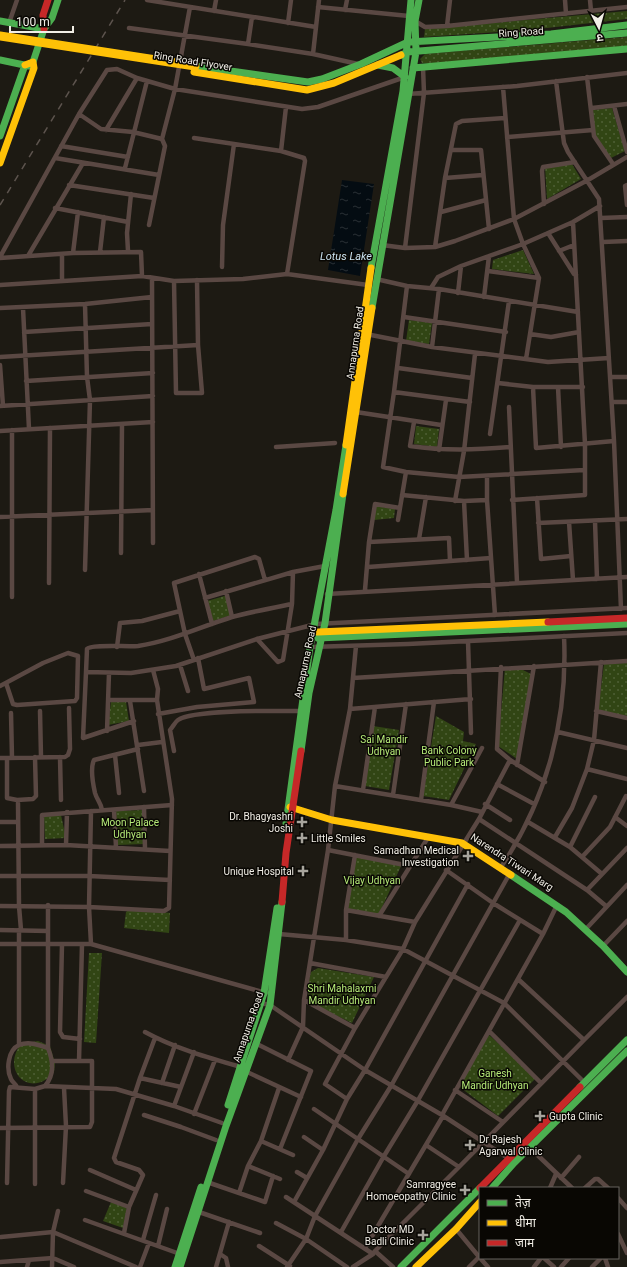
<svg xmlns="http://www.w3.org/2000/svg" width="627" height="1267" viewBox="0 0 627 1267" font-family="Roboto,'Noto Sans Devanagari',sans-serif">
	<defs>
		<pattern id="park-dots" width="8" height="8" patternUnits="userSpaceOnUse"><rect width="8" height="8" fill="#314514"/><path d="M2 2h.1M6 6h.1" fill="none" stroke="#4f6036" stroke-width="1.8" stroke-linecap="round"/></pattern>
		<pattern id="water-ripples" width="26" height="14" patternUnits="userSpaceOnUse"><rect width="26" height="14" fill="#040c12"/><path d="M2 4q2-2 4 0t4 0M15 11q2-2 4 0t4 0" fill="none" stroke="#293034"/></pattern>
	</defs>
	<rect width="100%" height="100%" fill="#1d1a13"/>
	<path fill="url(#park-dots)" d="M627 11V19L529 30 424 37 425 29Z
		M627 37V46L436 63H422L420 59 425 54Z
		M612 108 625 151 609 159 594 132 593 110Z
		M572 164 581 179 547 199 545 167Z
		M523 250 534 274 492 269 493 260Z
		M409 320 432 323 429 344 406 341Z
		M416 426 439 429 437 447 414 444Z
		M376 506 395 509 394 518 374 520Z
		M228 595 232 615 213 621 207 601Z
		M627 663V716L598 710 604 664Z
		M505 668H519L531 674 517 759 498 746Z
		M111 702H126L129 721 108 725Z
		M436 716 464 732 463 741 476 744 449 800 423 796Z
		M373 726 399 730 389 790 365 786Z
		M144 810V844L117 845 116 811Z
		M61 815 66 838 45 839 44 816Z
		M355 855 402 864 379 914 346 910Z
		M131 908 170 913 169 933 124 928 126 912Z
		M89 953H102L96 1043 84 1042Z
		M318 968 374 977 352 1023 310 1003C307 991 308 983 311 972Z
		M489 1035 537 1077 498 1116 457 1085Z
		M38 1041 50 1046 55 1063 54 1072C31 1100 0 1071 21 1044Z
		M111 1202 127 1207 123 1228 103 1221Z"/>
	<path fill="url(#water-ripples)" d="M342 180 374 184 360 276 328 270Z"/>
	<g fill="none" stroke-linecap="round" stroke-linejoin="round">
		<path stroke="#5a4843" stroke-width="4.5" d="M147 0 316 27
			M319 0 313 54 358 64
			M565 0 566 14
			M590 0 591 11
			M318 7 409 16
			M345 10 347 0
			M214 11 216 0
			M415 21 425 27 447 26 627 7
			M9 23 17 0
			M288 23 291 0
			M447 26 450 0
			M129 28 248 44 313 54
			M248 44 252 17
			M587 77 594 136 613 164
			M556 81 564 143 568 152 599 199 614 441 621 609
			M503 87 514 219 523 244 539 278 526 359
			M408 94 517 86 627 73
			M614 106 627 152
			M592 108 627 104
			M79 114 101 129 133 132 162 139
			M106 130 137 78
			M507 137 593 130
			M194 138 281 151 304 158 305 161 287 274
			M61 146 128 157
			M452 150H481L489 229
			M281 151 286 107
			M55 158 159 175
			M125 168 147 81
			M445 178 483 175
			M69 185 154 198
			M627 185 625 186 627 205
			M544 204 542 171 543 167 575 162
			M55 208 128 222
			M441 212 486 200
			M601 218 627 217
			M149 225 165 146 162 139 175 89 190 7
			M548 233 574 274 576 275
			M603 242 627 241
			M382 245 405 248 435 247 455 241 514 219 588 180 627 157
			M435 247 445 178 456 124 462 121 505 118
			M405 248 424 93 423 67
			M128 251 127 233 131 194
			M559 251 574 245
			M100 252 104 217
			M73 253 78 212
			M62 254V281
			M28 256 83 163
			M0 257 79 114 107 70 117 69 137 78 175 89 302 109 318 107 405 77
			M0 258 73 253 141 252 142 276
			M222 267 223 225 234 144
			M488 271 539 278
			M152 279 153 543
			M376 279 407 286 439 289 578 312
			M174 281 176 393H202L198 345 197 280
			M0 285 142 276 174 281 243 279 287 274 368 285
			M407 286 394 392 383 467 406 472 459 477 584 470
			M431 288 438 277 461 266 523 244 573 222 600 206
			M458 293 461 266
			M484 297 489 256
			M85 304 87 377 90 400 85 570
			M0 308 85 304 152 297
			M23 308 29 429
			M404 317 506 332
			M24 332 152 324
			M366 334 432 347 548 362 609 358
			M530 334 551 337 579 332
			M432 347 439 289
			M0 357 198 345
			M0 365 3 406
			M398 368 472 378
			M610 377H627
			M26 381 153 373
			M498 383 533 387H583
			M533 387 536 448 614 441
			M558 387 561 447
			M394 392 470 402
			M612 402H627
			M0 406 153 396
			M509 407 517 582
			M356 412 441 425
			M414 422 410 446C445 451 475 450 510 447
			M12 430V597
			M0 431 153 422
			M490 434 509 301
			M276 447 335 443
			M439 450 446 400
			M487 476V500L495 615
			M402 495 464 501 487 500
			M537 498 541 559 571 556
			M512 500 585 495V444L573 222
			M455 501 464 451 475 354
			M464 501 467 560
			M0 517 153 510
			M398 520 406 472
			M595 521 597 579
			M569 522 573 580
			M538 523 627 519
			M419 539 426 497
			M369 542 449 538 450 561
			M121 553 122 424
			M368 567 491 558
			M199 574 212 624
			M49 583 50 428
			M365 590 369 542 375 504 400 508
			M226 591 232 617
			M327 594 627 577
			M205 598 293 572 325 566
			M292 604C272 608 251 612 232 617 200 627 171 641 138 646 127 647 91 644 87 649L86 672 131 673 176 666 257 639 316 624 627 608
			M257 639 278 662 283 660 292 604 293 572
			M468 641 471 733
			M117 647 120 623 142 621 180 611
			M310 647 408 644 627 633
			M194 660 185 634 174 583 255 557 259 559 265 580
			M180 665 188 691
			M501 667 497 749 510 760 545 782
			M86 672 83 738 134 721
			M353 678 627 661
			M0 686 43 663 68 653 78 656 77 698 75 701 17 705 13 704 6 683
			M109 700H157
			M130 701 144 791
			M350 709 471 699
			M40 711 41 757
			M596 711 627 718
			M11 713 12 758
			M158 714 197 707 254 702 249 678 204 689 198 658
			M107 731 109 673
			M558 732 627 748
			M138 745 162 742
			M174 751 170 730C173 727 175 722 178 720 194 709 278 711 301 711
			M115 755 119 793
			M60 757 61 800
			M0 758H7V798L17 800 33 799 36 796 35 757
			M7 758 65 757 68 755 70 749 69 708
			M517 765 534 666
			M587 769 627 779
			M497 784 534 804
			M335 786 451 805 482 812
			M363 790 375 707
			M393 795 406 704
			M421 800 434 702
			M18 803 19 906 21 930
			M485 804 510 820
			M451 805 482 748
			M144 807 145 849
			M102 810C101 803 97 800 95 793 93 784 90 768 94 760L138 749
			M114 810 116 847
			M615 817 627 826
			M479 819 587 890 606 906
			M0 822H18
			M528 822 570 847 602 874
			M555 837 572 808 587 769 594 740 601 662
			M42 844V815L172 805
			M66 845 67 812
			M0 846 66 845 170 851
			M570 847 595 797
			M328 850 410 866
			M582 857 610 827 626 796
			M501 867C547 799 568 719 564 636
			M446 870 493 903 543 934
			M0 876H89L170 880
			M587 890 627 848
			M0 906 89 907 164 911 169 908 172 799 157 700 158 689 153 670
			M346 910 415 922
			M379 916 429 836
			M0 930 48 931
			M19 930V1045
			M585 930 627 885
			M279 934 346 940 403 949 504 1003 585 1083
			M346 940V910L355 855
			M0 944H91L266 993
			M62 944 60 1032 63 1037 80 1039
			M91 944 89 907 91 811
			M603 946 627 921
			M310 963 386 977
			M304 1000 355 1028
			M261 1003 270 1005 365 1070 442 1115 511 1160
			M489 1031 541 1083
			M145 1032C174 1048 209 1058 241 1067
			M584 1040 627 997
			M255 1043 311 1071 280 1149
			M288 1060 303 1027 304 1000 328 850 335 786 350 709 356 646
			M79 1061 82 944
			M245 1071 301 1097
			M140 1078 181 1087
			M162 1083 175 1045
			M45 1086C55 1074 53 1061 48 1048V905
			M17 1087C16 1084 12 1082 11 1079 6 1069 8 1050 19 1045 29 1041 39 1045 48 1048
			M35 1089V1184
			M455 1090 503 1122
			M347 1099 325 1084 355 1028 403 949 415 922 479 819 510 760
			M174 1106 194 1052
			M314 1109 409 1174
			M194 1114 215 1060
			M144 1115 181 1127 216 1140
			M442 1115 543 934 557 905
			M0 1128 90 1127 92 1122V1061H52
			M304 1137 323 1150
			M261 1141 293 1155
			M528 1146 572 1188
			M248 1166 280 1179
			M459 1167 584 1040 518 979
			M90 1170 136 1190
			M297 1172 307 1178
			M561 1178 579 1157
			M207 1182 265 1202 273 1176
			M7 1183 9 1091 10 1087 35 1089 45 1086 116 1089 174 1106 222 1123
			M63 1183 66 1126 64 1088
			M550 1188 556 1174
			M585 1188 595 1179H598L608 1188
			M86 1191 129 1207
			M239 1193 248 1166 261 1141 279 1088
			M286 1197 373 1254 375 1251 393 1267
			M618 1198 627 1208
			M294 1202 323 1150 347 1099 365 1070 468 884
			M199 1212 260 1233
			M85 1220 180 1254
			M276 1223 306 1239 347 1267
			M456 1229 480 1258
			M341 1232 384 1156 417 1102 520 920
			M124 1233 129 1207 143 1175 139 1170 116 1162 114 1158 140 1078 155 1038
			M618 1234 627 1253
			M1 1237 53 1232 136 1267
			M143 1240 156 1195
			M158 1246 167 1209
			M259 1246 290 1266
			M365 1248 443 1116
			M375 1251 459 1167 426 1145
			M220 1254 226 1258 228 1267
			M480 1258 488 1267
			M544 1258 554 1267
			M605 1258 608 1267
			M0 1262 53 1258 74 1267
			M27 1267 29 1260
			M52 1267 53 1232 58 1211
			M140 1267 149 1243
			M216 1267 229 1222
			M287 1267 306 1239 315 1216 358 1139 391 1086 510 873
			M353 1267 373 1254
			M469 1267 479 1257
			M534 1267 541 1258
			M561 1267 569 1258
			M592 1267 601 1258"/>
		<path stroke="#4caf50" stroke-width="7" d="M0 21 44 29
			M401 55 408 52 627 33
			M0 60 29 66
			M33 62 44 29 52 18 58 0
			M378 65 393 68 405 77
			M195 66 308 82 322 79 361 64 408 42 551 34 627 25
			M413 68 627 49
			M0 136 25 65
			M371 268 403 91 411 0
			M372 308 416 52 415 21 419 0
			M318 638 627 624
			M301 751 309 693 325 623 343 494
			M286 824 310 647 336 510 346 445
			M511 875 566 912 603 946 627 972
			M580 1087 627 1040
			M228 1105 264 993 277 908
			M492 1188 514 1163 627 1051
			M175 1267 201 1187
			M180 1267 226 1126 270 1005 282 902
			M401 1267 480 1188"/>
		<path stroke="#ffc107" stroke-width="7" d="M194 72 307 90 334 83 401 55
			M0 163 34 68 33 62 25 65
			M346 445 371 268
			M343 494 372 308
			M318 632 548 622
			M290 807 332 820 462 843 511 875
			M416 1267 456 1229 480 1202"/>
		<path stroke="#c62828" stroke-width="7" d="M44 29 43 15 48 0
			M548 622 627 618
			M282 902 286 853 301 751
			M480 1188 580 1087"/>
		<path stroke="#5d544e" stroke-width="1.5" stroke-dasharray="7 7" stroke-linecap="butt" d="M0 205 125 0"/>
		<path stroke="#ffc107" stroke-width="9" d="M0 36 195 66"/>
	</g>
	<g fill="#a7a49c" stroke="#090703" stroke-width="1.5">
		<path d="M300 816h4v4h4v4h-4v4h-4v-4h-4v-4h4z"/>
		<path d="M300 832h4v4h4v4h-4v4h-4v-4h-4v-4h4z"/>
		<path d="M466 850h4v4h4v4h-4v4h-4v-4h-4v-4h4z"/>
		<path d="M301 865h4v4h4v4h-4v4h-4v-4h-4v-4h4z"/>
		<path d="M538 1110h4v4h4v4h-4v4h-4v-4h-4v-4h4z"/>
		<path d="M468 1139h4v4h4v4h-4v4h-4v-4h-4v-4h4z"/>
		<path d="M463 1184h4v4h4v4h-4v4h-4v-4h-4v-4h4z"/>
		<path d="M421 1229h4v4h4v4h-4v4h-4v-4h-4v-4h4z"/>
	</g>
	<g text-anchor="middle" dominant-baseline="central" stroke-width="3" stroke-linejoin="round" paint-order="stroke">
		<g font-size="10" fill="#f1eee6" stroke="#090703">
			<text transform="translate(521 32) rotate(-4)">Ring Road</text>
			<text transform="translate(193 61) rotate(9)">Ring Road Flyover</text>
			<text transform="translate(355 343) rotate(-82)">Annapurna Road</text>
			<text transform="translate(305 662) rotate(-78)">Annapurna Road</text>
			<text transform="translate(512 862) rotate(33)">Narendra Tiwari Marg</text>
			<text transform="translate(248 1027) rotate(-71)">Annapurna Road</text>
		</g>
		<g font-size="10" fill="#b5ea78" stroke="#090703">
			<text x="384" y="739">Sai Mandir<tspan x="384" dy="12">Udhyan</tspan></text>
			<text x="449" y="750">Bank Colony<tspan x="449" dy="12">Public Park</tspan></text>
			<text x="130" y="822">Moon Palace<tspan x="130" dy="12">Udhyan</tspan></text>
			<text x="372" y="880">Vijay Udhyan</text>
			<text x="342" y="988">Shri Mahalaxmi<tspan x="342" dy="12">Mandir Udhyan</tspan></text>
			<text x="495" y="1073">Ganesh<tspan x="495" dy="12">Mandir Udhyan</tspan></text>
		</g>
		<g font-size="10" fill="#f1eee6" stroke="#090703" text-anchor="end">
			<text x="293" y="816">Dr. Bhagyashri<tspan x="293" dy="12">Joshi</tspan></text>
			<text x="311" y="838" text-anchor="start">Little Smiles</text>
			<text x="459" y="850">Samadhan Medical<tspan x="459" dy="12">Investigation</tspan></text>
			<text x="294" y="871">Unique Hospital</text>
			<text x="549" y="1116" text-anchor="start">Gupta Clinic</text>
			<text x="479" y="1139" text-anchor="start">Dr Rajesh<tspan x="479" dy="12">Agarwal Clinic</tspan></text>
			<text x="456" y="1184">Samragyee<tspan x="456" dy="12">Homoeopathy Clinic</tspan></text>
			<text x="414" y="1229">Doctor MD<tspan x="414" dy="12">Badli Clinic</tspan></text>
		</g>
		<g font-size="11" font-style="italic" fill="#cae1ef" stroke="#090703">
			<text x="346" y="256">Lotus Lake</text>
		</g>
	</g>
	<rect x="479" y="1187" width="140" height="72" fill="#090703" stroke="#66635e"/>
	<rect x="487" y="1200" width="20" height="6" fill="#4caf50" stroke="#66635e"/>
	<text x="515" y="1207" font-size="12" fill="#f1eee6">तेज़</text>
	<rect x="487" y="1220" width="20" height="6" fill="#ffc107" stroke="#66635e"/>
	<text x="515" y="1227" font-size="12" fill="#f1eee6">धीमा</text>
	<rect x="487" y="1240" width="20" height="6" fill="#c62828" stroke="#66635e"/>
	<text x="515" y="1247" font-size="12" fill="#f1eee6">जाम</text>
	<g transform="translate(599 28) rotate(174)" stroke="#090703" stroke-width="3" paint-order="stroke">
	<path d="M0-3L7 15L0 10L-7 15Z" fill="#f1eee6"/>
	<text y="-6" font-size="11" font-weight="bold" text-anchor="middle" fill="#f1eee6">उ</text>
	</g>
	<path d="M10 26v6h63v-6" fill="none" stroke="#f1eee6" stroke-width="2"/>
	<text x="16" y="26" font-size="12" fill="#f1eee6" stroke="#090703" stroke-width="3" paint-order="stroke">100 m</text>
</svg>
